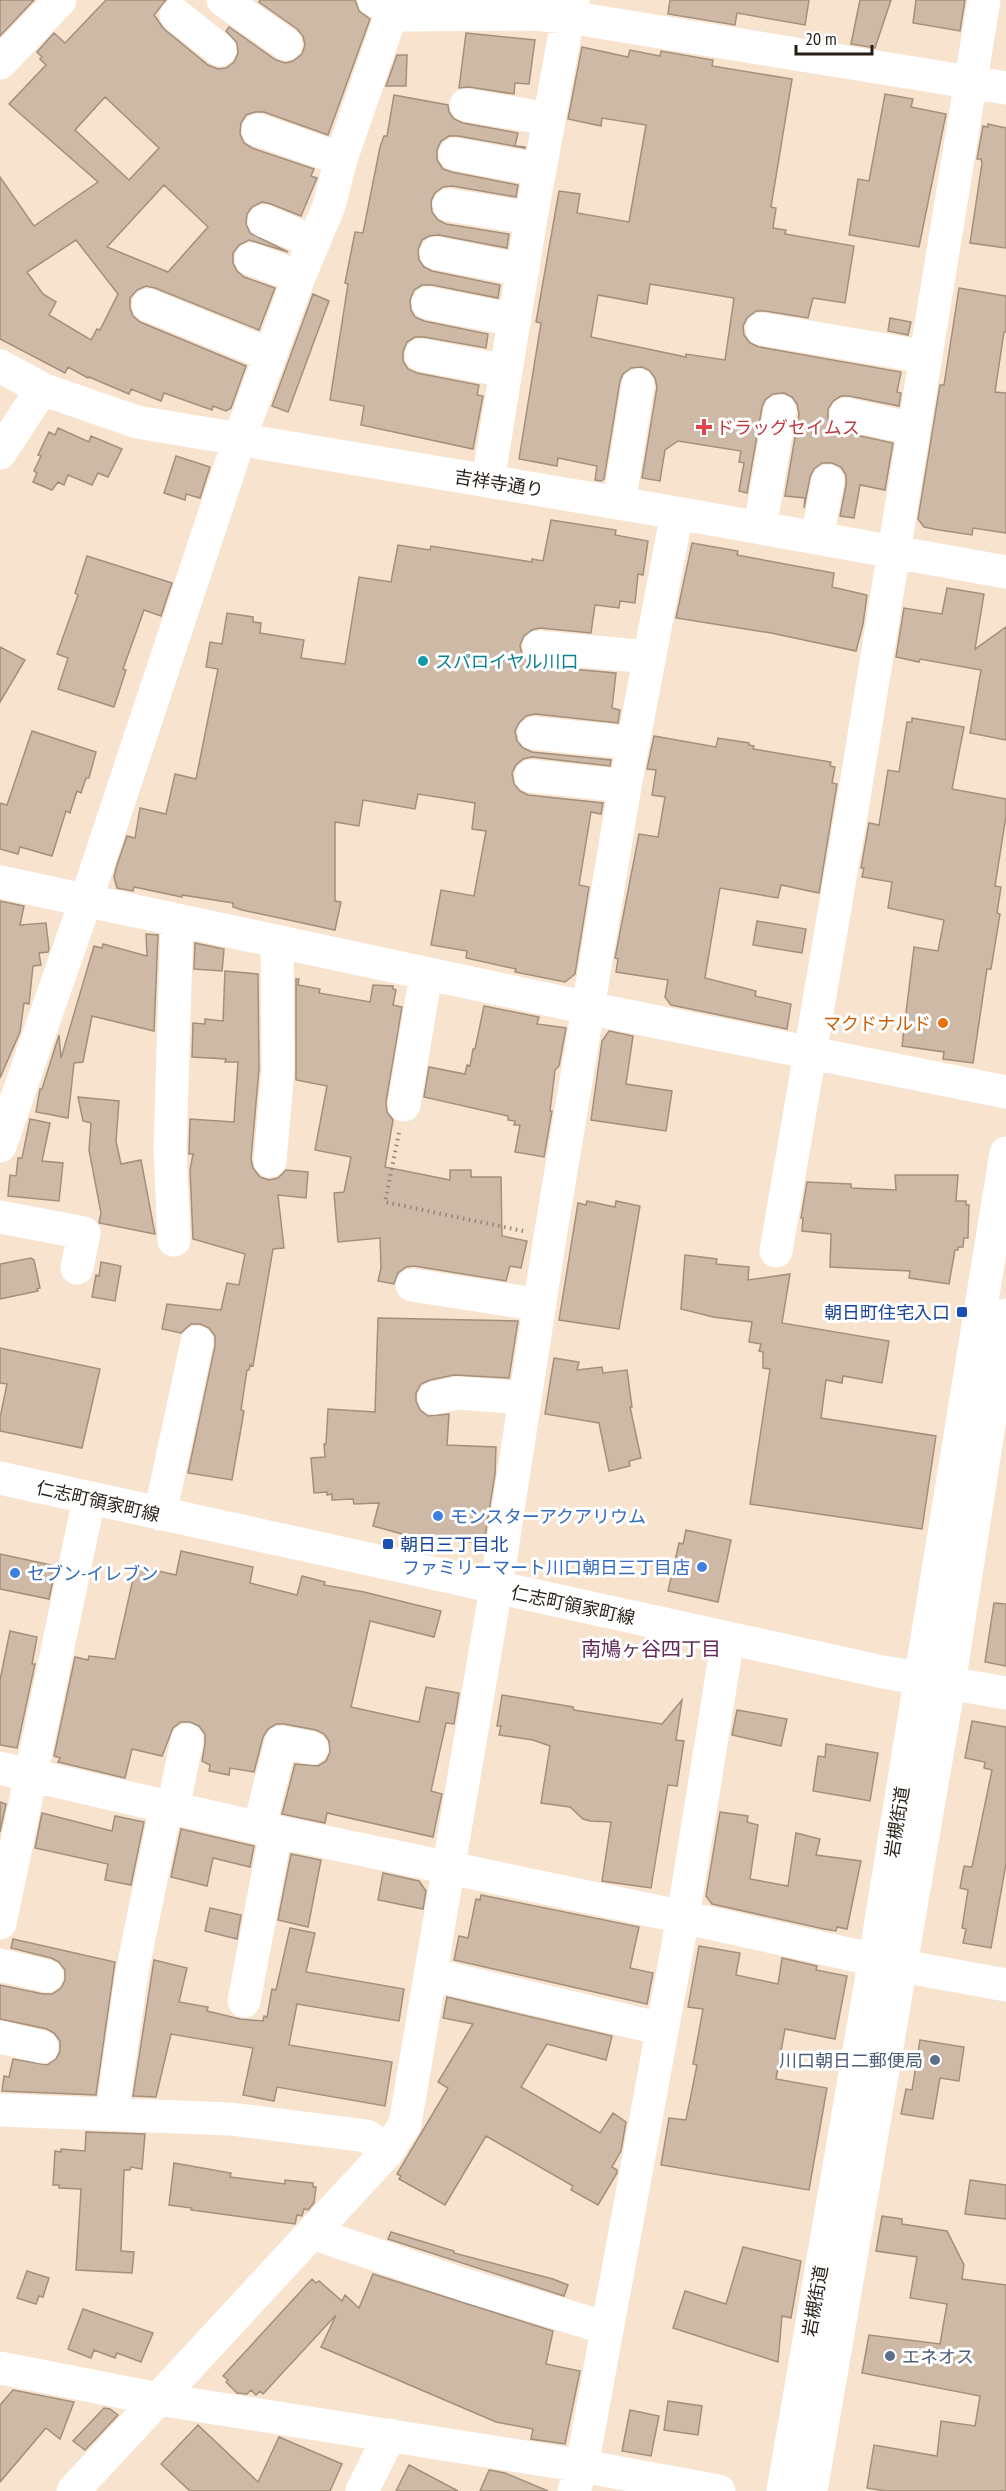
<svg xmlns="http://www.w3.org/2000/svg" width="1006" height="2491" viewBox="0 0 1006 2491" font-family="'PT Sans Narrow','Noto Sans JP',sans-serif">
	<rect width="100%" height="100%" fill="#f8e3ce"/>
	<path fill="#cdb9a5" stroke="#a38f7c" stroke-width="1.5" fill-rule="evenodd" d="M0 0H34L0 36Z
		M106 0H166L154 15 164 29 208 65 218 69 226 68 234 62 238 53 237 43 226 31 229 27 276 60 285 63 293 61 302 54 305 45 303 36 297 29 259 2 260 0H355L359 11 370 19 328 135 264 112H255L246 115 241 123 240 134 244 143 252 148 314 169 311 176 317 178 301 216 271 204 262 202 252 207 247 214 246 224 250 233 288 252 249 240 239 245 233 253V263L237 271 244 277 275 288 259 330 155 288 146 286 137 290 130 298V308L133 316 140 322 246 366 231 408 226 411 213 406 212 410 164 393 161 401 131 389 129 394 89 377 88 378 68 367 65 373 0 339V177L34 226 98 182 9 104 46 65 40 59 42 57 37 52 54 33 65 43ZM105 97 159 148 129 180 75 130ZM164 185 208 227 168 272 107 247ZM76 240 118 294 100 330 97 329 91 340 49 315 56 302 43 294 27 272Z
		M670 0H809L805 25 737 13 735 25 668 14Z
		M860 0H891L875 48 851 44Z
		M916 0H965L960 31 913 23Z
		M466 33 535 40 529 84 515 83 514 94 469 87 459 88Z
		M582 47 628 57 630 50 660 56 661 51 713 60 712 66 792 79 771 207 776 208 773 228 786 230 785 234 854 246 845 303 813 298 808 318 765 311H756L747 318 743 326 744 335 750 343 759 347 901 372 897 392 901 393 899 406 849 396H841L833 401 828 409V419L834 428 842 432 893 443 885 490 860 485 854 518 840 516 846 485V475L841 467 832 463H822L814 469 810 477 804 508 805 498 785 496 799 414 797 404 792 397 784 393 773 394 765 400 762 407 747 493 739 491 744 463 739 462 741 451 678 441 665 450 660 481 642 478 657 387 655 378 649 370 642 367 631 368 623 374 620 381 604 479 601 481 595 480 597 466 558 458 557 466 519 459 541 323 536 322 559 191 580 194 577 213 629 222 646 125 602 118 601 126 568 119ZM650 284 734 298 725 360 686 354V357L591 337 598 295 647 304Z
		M397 55H407L406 86H386Z
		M885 94 913 99 911 107 946 114 919 247 849 235 858 179 869 181Z
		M394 95 448 105 449 112 454 119 463 123 518 133 515 146 525 147V148L458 136H449L441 141 437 150V160L443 169 452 172 518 185 516 197 452 186 443 187 435 193 431 201 432 212 438 220 446 224 509 234 507 248 439 235 429 236 422 240 418 250 419 260 424 267 432 271 500 285 498 298 432 285H422L414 290 410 300 411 310 415 317 424 321 488 334 486 348 424 337H415L407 342 403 352V361L408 369 417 373 479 385 477 395 483 396 473 449 361 425 364 406 330 400 348 284 345 283 355 232 363 233 380 147 384 136H387Z
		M988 124 1006 128V248L970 243 982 163 981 159H977L983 126 988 127Z
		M959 288 1006 296V332H1004L995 392 1006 393V533L973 528 972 535 939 530 924 527 918 519 940 385H944Z
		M313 294 329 301 288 412 272 406Z
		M890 318 911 322 908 335 888 331Z
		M58 428 89 442 91 436 122 449 108 477 98 473 92 485 68 475 64 485 58 482 52 490 33 482 37 473 34 471 41 456 38 455 49 432 55 435Z
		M176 456 210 467 200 498 186 494 185 500 164 493Z
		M551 520 616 530 615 535 648 541 643 575 638 574 635 603 620 601 619 608 595 605 591 633 540 628 532 630 524 636 520 645 522 655 528 662 537 666 616 673 612 708 620 710 618 723 535 714 526 716 519 723 515 731 517 741 523 748 532 752 611 760 610 766 532 757 523 759 516 765 512 773 514 784 520 791 528 795 603 803 601 814 591 812 579 885 589 887 575 974 565 982 515 972 516 969 466 958 467 951 431 945 441 890 474 896 486 831 472 829 475 803 418 794 415 809 363 800 359 826 335 822V901L341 902 335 930 242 910 233 907V903L182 895V897L134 887 133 891 117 888 114 877 117 865 127 836 135 838 140 808 166 814 175 774 196 779 218 669 206 667 210 642 222 644 227 613 253 617V622L261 623 260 633 304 640 301 658 345 664 359 577 391 582 398 545 430 550 431 546 532 562V559L543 561Z
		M692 543 738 551 737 555 834 573 832 587 867 595 863 624 856 651 771 633 676 618Z
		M87 556 172 583 161 616 144 610 123 669 126 670 114 707 58 689 68 658 57 654 78 595 75 593Z
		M947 588 984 594 975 649 1006 627V740L970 733 981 670 920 659 919 662 896 657 904 608 942 614Z
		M0 647 25 660 0 702Z
		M912 718 964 727 952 789 1006 799V816L995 886 1001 887 997 913 1000 914 991 969H987L973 1063 943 1059 944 1052 902 1046 914 947 938 951 944 920 888 908 892 882 862 877 864 868H861L869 823 879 825 888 770 899 772 907 722H912Z
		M32 731 96 752 89 778H86L81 793 77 791 70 813 66 811 52 856 20 847 18 854 0 849V803L7 805Z
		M654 736 716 747 718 738 749 743V745L754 746 753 749 831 762 830 766 835 767 832 783 837 784 819 893 781 885 778 898 720 888 705 978 756 991 755 996 791 1004 787 1029 671 1005 665 997 668 980 616 972 618 959 615 958 639 834 658 837 665 797 652 795 656 770 647 769Z
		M0 901 24 906 20 925 46 923 49 949 48 952 39 953 41 965 33 966 29 1004 24 1003 20 1032 0 1078Z
		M757 921 806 929 802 953 753 945Z
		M146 934 158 935 154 1031 92 1016 83 1062 74 1063 68 1118 36 1112 40 1089H42L59 1035 61 1058 94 946 102 948 103 944 147 956Z
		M195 943 224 949 222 971 194 969Z
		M225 971 258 974 259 1069 251 1159 253 1168 260 1177 269 1180 278 1178 286 1170 308 1172 306 1198 278 1195 284 1248 273 1249 253 1366 250 1365 249 1370H247L241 1410 244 1411 232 1480 188 1473 215 1346V1336L209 1328 200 1324H191L181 1333 162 1329 167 1304 221 1310 227 1283 239 1285 245 1254 193 1239 190 1170 193 1154H189L190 1119 234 1122 238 1062H225L226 1059 192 1057 193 1023 205 1024V1019L223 1021Z
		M296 979H299L298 985 320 989 319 993 370 1002 373 985 393 986V989L396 990 393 1005 402 1007 386 1102 387 1112 393 1120 385 1167 450 1180V1170H471V1177H501L502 1236 527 1241 521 1268 510 1266 506 1281 414 1266 406 1267 398 1273 394 1284 378 1281 381 1268 380 1238 338 1242 334 1193 344 1192 351 1157 315 1150 327 1086 296 1080Z
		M484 1006 539 1017 537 1024 566 1028 559 1066 555 1070 550 1111H552L544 1157 515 1152 520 1125H514L515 1121 508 1120V1116L424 1097 429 1067 465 1074 467 1065 470 1066 473 1049H475Z
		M609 1031 633 1036 626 1084 672 1091 666 1131 591 1120 602 1041Z
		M78 1097 119 1101 116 1141 121 1164 141 1160 155 1234 99 1223 101 1213 89 1150 91 1123 83 1121Z
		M30 1119 50 1123 42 1161 63 1163 59 1201 8 1196 10 1175 16 1176 18 1158H22Z
		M895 1175H958L956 1201H966V1205H969L968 1238H964L963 1247H958V1250H955L949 1284 909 1278 910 1271 830 1267 831 1234 802 1231 803 1218H801L807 1182 851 1184V1188L896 1190Z
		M587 1201 615 1207 616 1201 640 1206 619 1329 559 1320 578 1203 586 1205Z
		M685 1255 717 1259 716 1264 749 1267 748 1280 790 1274 782 1323 889 1341 882 1383 843 1376 842 1383 826 1380 821 1418 936 1436 922 1529 750 1504 770 1369 763 1368V1352L759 1351 761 1344 749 1342 752 1322 713 1317 681 1309Z
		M31 1258 34 1260 40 1288 37 1289 38 1291 0 1299V1264Z
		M101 1262 121 1266 115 1301 92 1297 96 1275 99 1276Z
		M378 1318 518 1321 509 1378 454 1375 430 1380 421 1384 416 1393V1401L420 1410 428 1416 449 1414 447 1445 496 1447 495 1474 484 1543 413 1537 373 1526 379 1503 354 1504 353 1499 332 1500V1494L327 1495V1492L314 1493 311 1458 325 1457 324 1444H326L328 1409 375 1412Z
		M0 1348 100 1369 82 1448 0 1431V1418L7 1384 0 1383Z
		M554 1358 579 1362 577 1370 602 1367 603 1373 627 1370 632 1407H630L641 1458 629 1461 630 1466 609 1471 599 1423 545 1414Z
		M686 1530 731 1540 718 1602 668 1591 679 1543 683 1544Z
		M181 1551 253 1567 250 1583 297 1595 302 1576 325 1582 324 1585 364 1592 441 1611 434 1637 370 1621 351 1707 419 1722 426 1687 459 1693 454 1724 446 1723 431 1791 442 1794 433 1837 327 1813 325 1823 282 1814 295 1764 318 1766 326 1761 330 1752 329 1741 324 1734 316 1730 284 1724H276L268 1729 263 1737 254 1772 230 1768 229 1775 209 1771 210 1765 202 1761 205 1744V1734L199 1726 190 1722H181L173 1728 162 1756 132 1749 125 1778 58 1762 60 1758 54 1756 75 1657 88 1660 89 1656 115 1659 136 1566 176 1575Z
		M0 1554 56 1566 49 1599 0 1589Z
		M994 1603 1006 1604V1666L985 1662Z
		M10 1631 37 1637 32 1664H35L17 1748 0 1745V1680Z
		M502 1695 573 1707 574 1710 662 1724 682 1700 676 1740 684 1741 677 1786 668 1785 651 1888 602 1881 611 1822 590 1821 583 1819 570 1807 541 1803 550 1746 533 1740 499 1735 501 1726H497Z
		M737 1710 787 1719 781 1746 732 1735Z
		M972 1721 1006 1727V1864L991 1948 963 1943 966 1929 962 1928 968 1890 960 1888 964 1866 972 1867 992 1770 984 1768 985 1762 965 1758Z
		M826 1744 878 1753 870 1801 813 1791 818 1756 825 1757Z
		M0 1802 6 1804 0 1832Z
		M720 1812 748 1816 747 1822 758 1825 750 1879 788 1886 796 1833 820 1839 816 1855 861 1861 847 1929 837 1927 836 1931 824 1929 712 1904 706 1896Z
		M42 1813 112 1831 115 1816 144 1822 131 1885 105 1880 108 1864 35 1848Z
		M181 1829 254 1846 250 1867 213 1858 207 1886 171 1877Z
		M291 1854 321 1860 308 1927 278 1920Z
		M383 1873 419 1881 426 1891 423 1909 378 1900Z
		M481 1895 639 1927 630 1968 653 1973 647 2004 454 1960 459 1936 468 1938 476 1899 480 1900Z
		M210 1908 241 1915 237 1939 205 1931Z
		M290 1928 315 1933 306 1972 404 1989 399 2021 297 2004 289 2045 392 2062 385 2106 277 2087 274 2101 243 2095 253 2048 171 2034 156 2097 133 2096 154 1960 187 1968 179 2002 208 2007 207 2011 240 2019 263 2021 264 2016 267 2017 272 1989 276 1990Z
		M13 1939 115 1962 96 2095 2 2091 4 2076 9 2077 13 2059 47 2065 56 2059 60 2051V2041L54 2033 47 2029 0 2019V1985L43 1994H52L61 1988 65 1980V1970L59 1962 51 1958 11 1948Z
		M699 1946 740 1953 736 1975 778 1984 782 1958 817 1966 816 1970 847 1976 835 2039 785 2029 776 2079 827 2088 809 2190 661 2165 669 2118 686 2120 697 2065 693 2064 703 2009 688 2007Z
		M447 1997 612 2036 606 2060 547 2044 521 2087 600 2133 613 2113 626 2122 621 2151 612 2167 617 2170V2173L598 2205 571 2190 573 2186 486 2136 445 2205 399 2179 401 2176 397 2174 448 2088 438 2082 473 2024 443 2018Z
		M920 2040 964 2047 959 2081 940 2078 933 2119 901 2114 906 2089 912 2090Z
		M86 2132 145 2134 142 2169 131 2167 130 2170H124L121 2251 134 2252 132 2273 76 2270 81 2189 59 2188V2185H53L55 2151 61 2152V2149L85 2151Z
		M174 2163 231 2173 230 2177 285 2184V2180L313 2183V2187H316L314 2203 308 2210 304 2209 302 2216 297 2215 295 2224 191 2210 192 2208 169 2205Z
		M970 2180 1006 2185V2219L965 2214Z
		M882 2216 902 2219V2224L947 2231 964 2265 962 2279 1006 2285V2491H885L867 2488 874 2445 937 2456 941 2421 975 2426 980 2396 862 2373 869 2335 940 2344 947 2304 910 2298 917 2257 876 2251Z
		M391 2232 454 2251V2253L553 2279 568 2285 564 2296 388 2239Z
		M743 2247 801 2261 791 2318 782 2316 778 2362 673 2328 685 2291 726 2304Z
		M27 2271 49 2278 43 2297 39 2296 36 2304 17 2298Z
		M373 2274 553 2331 546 2364 580 2371 565 2444 531 2439 533 2429 496 2422 321 2347 336 2315 263 2394 260 2391 256 2395 251 2390 247 2394 237 2393 226 2382 228 2380 223 2376 312 2279 316 2283 319 2281 342 2301 345 2295 359 2308Z
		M83 2309 153 2333 141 2362 117 2353 115 2358 94 2350 91 2358 68 2349Z
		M13 2390 74 2402 60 2439 46 2428 0 2482V2405Z
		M668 2401 702 2406 698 2435 664 2430Z
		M104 2408 110 2409 118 2415 85 2450 73 2441Z
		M630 2410 659 2416 651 2456 622 2451Z
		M198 2425 258 2482 279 2437 342 2464 330 2491H190L161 2464Z
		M409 2465 458 2491H396Z
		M489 2470 505 2473 548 2491H480Z"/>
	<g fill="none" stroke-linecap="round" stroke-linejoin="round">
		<path stroke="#948677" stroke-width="4" stroke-dasharray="1.5 4.5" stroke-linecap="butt" d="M399 1133 385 1202 523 1231"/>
		<path stroke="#fff" stroke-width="33" d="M223 0 286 44
			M374 0 405 15 531 14 568 17 1006 88
			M176 15 220 50
			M0 63 60 0
			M466 105 549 119
			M258 130 341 159
			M455 154 540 170
			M449 205 531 218
			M264 221 312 241
			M436 253 523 270
			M251 259 299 277
			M428 303 515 320
			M148 305 270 355
			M762 329 926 357
			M421 355 506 371
			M0 366 42 389 137 422 677 513 1006 572
			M846 414 914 429
			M0 453 42 389
			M488 481 531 218 568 17 573 0
			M619 503 638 385
			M760 528 780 411
			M817 538 828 481
			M539 647 649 657
			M534 733 633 743
			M531 776 625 786
			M0 882 588 1008 1006 1092
			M404 1105 426 974
			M0 1146 86 900 239 440 299 277 329 206 341 159 393 9
			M270 1161 278 1070 277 942
			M0 1217 84 1233 77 1268
			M174 1240 170 1149 177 921
			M776 1251 854 797 984 0
			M412 1285 540 1305
			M434 1398 458 1393 525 1398
			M0 1478 883 1672 1006 1693
			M160 1514 197 1342
			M0 1768 259 1828 683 1917 902 1966 1006 1985
			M173 1808 187 1740
			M259 1828 281 1742 312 1748
			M0 1923 89 1499
			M0 1965 47 1976
			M430 1974 662 2029
			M244 2001 276 1832
			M0 2037 42 2047
			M0 2110 230 2119 367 2136 387 2152
			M112 2113 132 1972 166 1807
			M312 2233 465 2285 606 2328
			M0 2368 158 2399 582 2466 719 2491
			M73 2491 387 2152 405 2124 496 1588 550 1237 625 786 677 513
			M362 2491 390 2435
			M574 2491 582 2466 683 1917 728 1638"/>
		<path stroke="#fff" stroke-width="33" d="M783 2491 875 1958 1006 1153
			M811 2491 949 1684 1006 1315"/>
	</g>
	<path fill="#e0444e" stroke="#fff" stroke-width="2" d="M701 418h6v6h6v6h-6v6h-6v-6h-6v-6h6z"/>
	<circle fill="#0f9aa8" stroke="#fff" stroke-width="2" cx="423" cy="661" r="6"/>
	<circle fill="#e8710a" stroke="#fff" stroke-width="2" cx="943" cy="1023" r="6"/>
	<g fill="#1a4fb4" stroke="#fff" stroke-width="2">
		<rect x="956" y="1306" width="12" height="12" rx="3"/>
		<rect x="382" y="1538" width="12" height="12" rx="3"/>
	</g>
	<g fill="#3f7fe0" stroke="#fff" stroke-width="2">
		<circle cx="438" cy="1516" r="6"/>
		<circle cx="702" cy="1567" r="6"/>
		<circle cx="15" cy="1573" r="6"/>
	</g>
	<g fill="#5c6f8a" stroke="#fff" stroke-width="2">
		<circle cx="935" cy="2060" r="6"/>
		<circle cx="890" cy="2356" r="6"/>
	</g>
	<g text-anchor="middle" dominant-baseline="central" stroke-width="6" stroke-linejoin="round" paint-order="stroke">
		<g font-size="18" fill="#be3a42" stroke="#fff" text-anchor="start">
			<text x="716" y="427">ドラッグセイムス</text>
		</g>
		<g font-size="18" fill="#261f17" stroke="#fff">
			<text transform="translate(499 483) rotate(9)">吉祥寺通り</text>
			<text transform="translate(98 1501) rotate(13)">仁志町領家町線</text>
			<text transform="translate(573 1605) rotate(12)">仁志町領家町線</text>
			<text transform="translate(897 1822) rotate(-81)">岩槻街道</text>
			<text transform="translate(815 2301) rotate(-80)">岩槻街道</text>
		</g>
		<g font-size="18" fill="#0d838f" stroke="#fff" text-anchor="start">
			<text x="435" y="661">スパロイヤル川口</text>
		</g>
		<g font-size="18" fill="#c56008" stroke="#fff" text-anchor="end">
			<text x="931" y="1023">マクドナルド</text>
		</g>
		<g font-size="18" fill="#164399" stroke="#fff" text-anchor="end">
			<text x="950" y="1312">朝日町住宅入口</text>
			<text x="400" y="1544" text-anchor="start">朝日三丁目北</text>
		</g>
		<g font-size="18" fill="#366cbe" stroke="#fff" text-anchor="start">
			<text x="450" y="1516">モンスターアクアリウム</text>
			<text x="690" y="1567" text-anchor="end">ファミリーマート川口朝日三丁目店</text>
			<text x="27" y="1573">セブン-イレブン</text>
		</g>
		<g font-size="18" fill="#4e5e75" stroke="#fff" text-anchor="end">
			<text x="923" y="2060">川口朝日二郵便局</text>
			<text x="902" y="2356" text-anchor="start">エネオス</text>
		</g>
		<g font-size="20" fill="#602b58" stroke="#fff">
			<text x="651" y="1649">南鳩ヶ谷四丁目</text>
		</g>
	</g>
	<path d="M796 45v9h76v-9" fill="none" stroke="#261f17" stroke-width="3"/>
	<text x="805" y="45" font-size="18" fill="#261f17" stroke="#ffffff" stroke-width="4.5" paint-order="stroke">20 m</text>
</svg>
